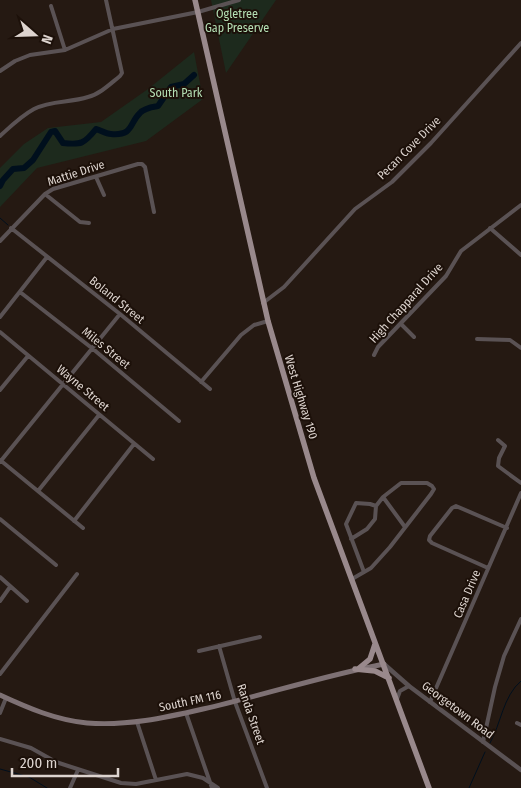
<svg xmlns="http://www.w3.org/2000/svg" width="521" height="788" viewBox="0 0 521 788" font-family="'Fira Sans Condensed',sans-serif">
	<rect width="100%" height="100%" fill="#251912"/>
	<path fill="#1d2a1d" d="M211 0H276L226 73Z
		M194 52 203 99 146 141 37 168 0 207V168L24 144 48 128 101 122 148 89Z"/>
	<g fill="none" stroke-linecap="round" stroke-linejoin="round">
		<path stroke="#000f1d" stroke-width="1" d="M0 218 8 225
			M490 743C501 724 503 696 521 681
			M0 769 29 777 47 788
			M469 788 485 752"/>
		<path stroke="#000f1d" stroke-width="6" d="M0 186 3 180 13 169 24 168 33 160 51 132 55 131 63 143C81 145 84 144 96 129 101 130 105 134 111 134 134 136 129 123 140 113 144 108 152 107 158 106L171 87 184 84 194 75"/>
		<path stroke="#5a5254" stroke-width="4" d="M51 6 65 50
			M0 71 15 61 30 55 65 50 113 29 198 12 239 0
			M0 136C11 126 21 116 34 109 51 100 70 103 88 97 100 94 110 84 120 76L122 73 106 0
			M96 177 104 195
			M45 194 80 222 89 223
			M11 228 120 314 210 389
			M490 228 521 255
			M0 241 45 194 53 189 138 164H142L145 167 154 212
			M20 292 93 349 179 421
			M263 303 284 287 355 209 392 182 431 143 521 43
			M0 317 47 257
			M401 324 414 337
			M0 332 153 459
			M477 339 510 340 521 348
			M374 355 378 347 446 276 461 251 521 205
			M201 382 241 335 254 325 268 321
			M0 390 28 356
			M498 440 505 446 499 458 498 466 521 483
			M0 460 83 528
			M0 462 120 314
			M38 491 99 415
			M383 497 405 527
			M0 519 56 565
			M74 521 134 444
			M351 539 367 529 375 519 376 506 383 497 401 483H427L432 486 434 489 431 494 390 547 371 568 352 579
			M488 568 432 543 429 540 430 536 452 508 456 506 507 528
			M364 572 346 524 356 503 370 504 376 506
			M0 577 27 601
			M0 601 10 587
			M219 646 235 702 267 788
			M199 651 260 637
			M0 674 77 574
			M397 699 400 691 409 686
			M430 702 521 493
			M0 713 6 698
			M186 713 212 788
			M137 722 156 780
			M517 723 521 725
			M0 739 31 748 56 762 121 783 136 784 187 774 203 778 218 788
			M483 742 495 687 504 656 521 619
			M70 788 78 770"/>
		<path stroke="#5a5254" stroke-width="4.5" d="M384 664 409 686 521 770"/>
		<path stroke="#7e7174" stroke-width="5" d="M0 695C28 708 56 720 87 723 127 726 164 718 203 709 264 695 323 676 384 664"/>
		<path stroke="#99898c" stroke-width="5.5" d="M195 0 268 321 314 478 429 788
			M355 669 375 671 389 678
			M358 669 370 659 375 644"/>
	</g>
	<g text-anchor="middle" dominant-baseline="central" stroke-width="4" stroke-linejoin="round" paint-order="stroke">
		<g font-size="12" fill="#b4dfb4" stroke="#1c1009">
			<text x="237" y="14">Ogletree<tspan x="237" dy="14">Gap Preserve</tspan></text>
			<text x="176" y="93">South Park</text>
		</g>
		<g font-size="12" fill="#ddd4cf" stroke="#1c1009">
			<text transform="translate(409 148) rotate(-45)">Pecan Cove Drive</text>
			<text transform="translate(76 173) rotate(-18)">Mattie Drive</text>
			<text transform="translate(117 300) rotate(39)">Boland Street</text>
			<text transform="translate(406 303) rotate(-48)">High Chapparal Drive</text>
			<text transform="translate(106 348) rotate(39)">Miles Street</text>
			<text transform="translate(83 388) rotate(40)">Wayne Street</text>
			<text transform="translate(301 397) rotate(73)">West Highway 190</text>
			<text transform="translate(467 594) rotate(-67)">Casa Drive</text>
			<text transform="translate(190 701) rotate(-12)">South FM 116</text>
			<text transform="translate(458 710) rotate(37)">Georgetown Road</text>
			<text transform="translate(251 714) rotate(71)">Randa Street</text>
		</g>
	</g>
	<g transform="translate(35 35) rotate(110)" stroke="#1c1009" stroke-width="4" paint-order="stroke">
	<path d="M0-4L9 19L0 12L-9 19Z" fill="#ddd4cf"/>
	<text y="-8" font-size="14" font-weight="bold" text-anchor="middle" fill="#ddd4cf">N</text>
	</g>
	<path d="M12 768v8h106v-8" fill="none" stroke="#ddd4cf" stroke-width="2.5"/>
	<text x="20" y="768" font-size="15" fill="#ddd4cf" stroke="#1c1009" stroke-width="4" paint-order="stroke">200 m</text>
</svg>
